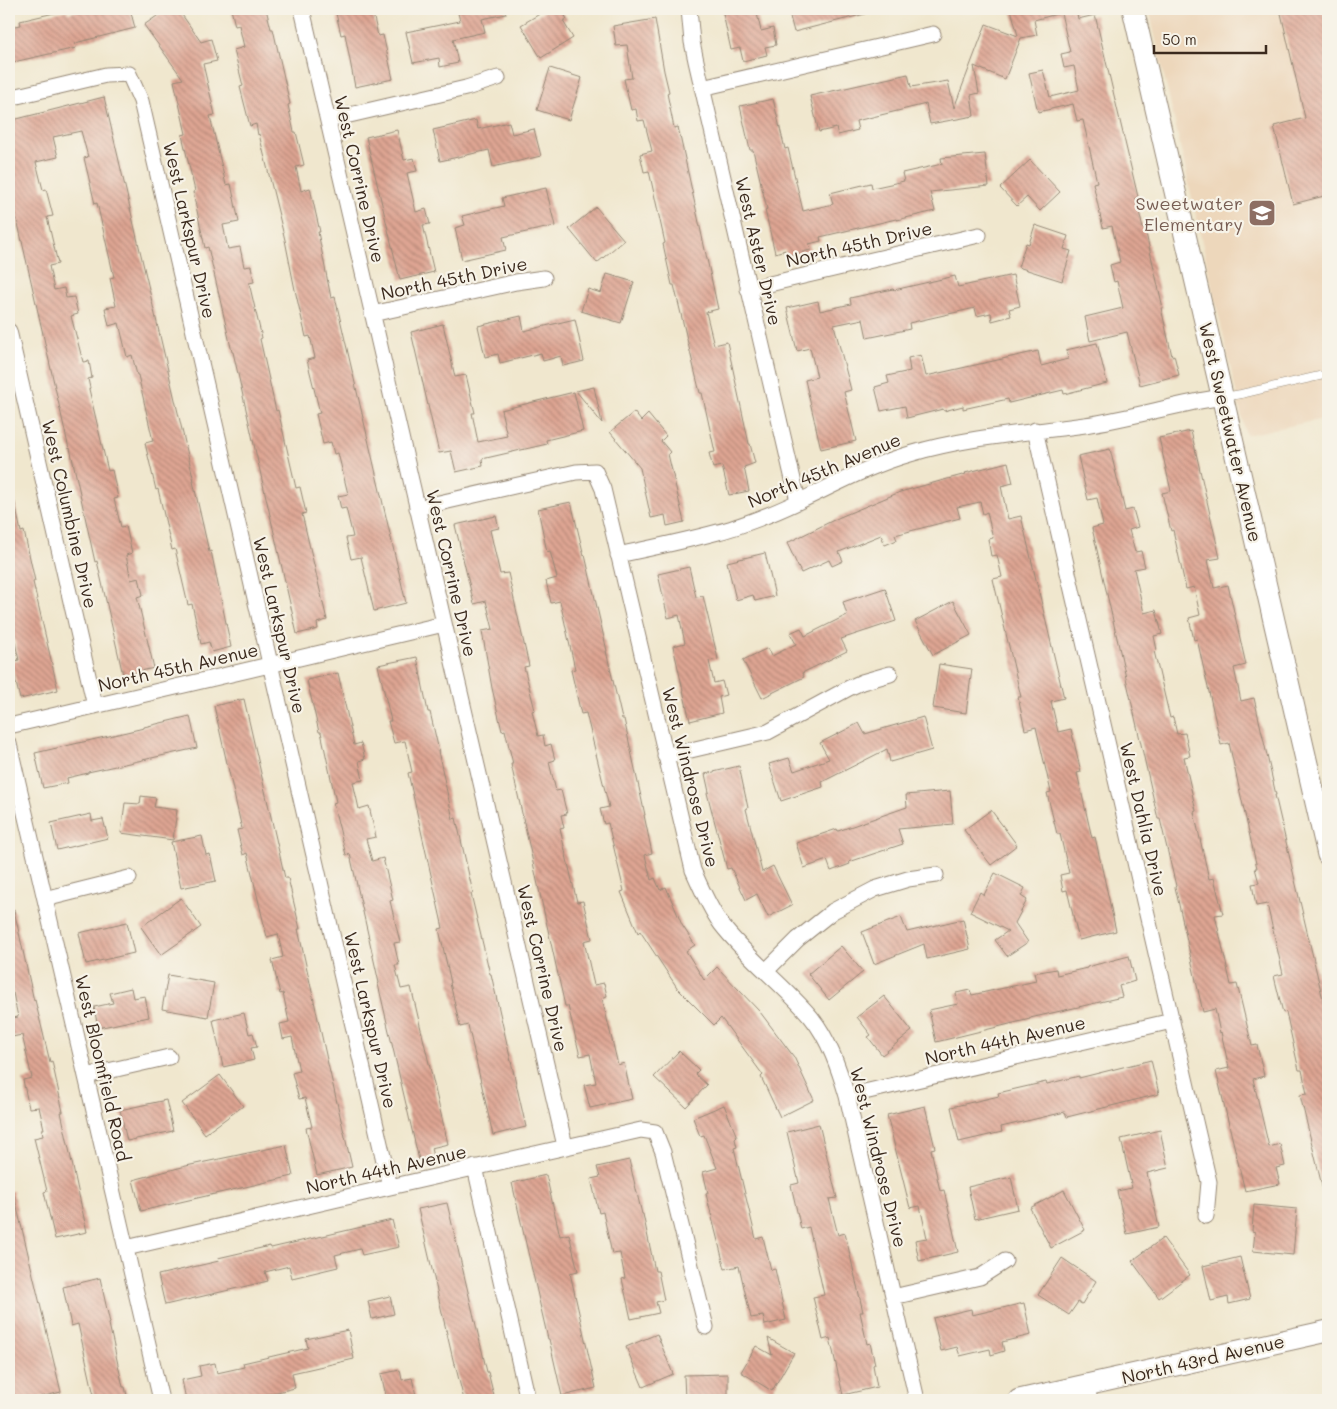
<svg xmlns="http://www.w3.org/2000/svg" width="1337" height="1409" viewBox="0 0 1337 1409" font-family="Mali,sans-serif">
	<defs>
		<pattern id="building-back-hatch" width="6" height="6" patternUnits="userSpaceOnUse" patternTransform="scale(1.25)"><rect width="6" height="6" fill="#dea593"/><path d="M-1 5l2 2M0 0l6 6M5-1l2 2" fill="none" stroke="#b58777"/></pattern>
	</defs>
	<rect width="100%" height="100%" fill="#f7f3e8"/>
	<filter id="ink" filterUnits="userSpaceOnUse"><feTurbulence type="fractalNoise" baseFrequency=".02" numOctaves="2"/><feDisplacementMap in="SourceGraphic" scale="10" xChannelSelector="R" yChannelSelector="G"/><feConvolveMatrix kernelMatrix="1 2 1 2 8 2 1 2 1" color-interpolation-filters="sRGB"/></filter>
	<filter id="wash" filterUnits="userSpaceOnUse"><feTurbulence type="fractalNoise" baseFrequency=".0096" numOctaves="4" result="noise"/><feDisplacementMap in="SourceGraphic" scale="20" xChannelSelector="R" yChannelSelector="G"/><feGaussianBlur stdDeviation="1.12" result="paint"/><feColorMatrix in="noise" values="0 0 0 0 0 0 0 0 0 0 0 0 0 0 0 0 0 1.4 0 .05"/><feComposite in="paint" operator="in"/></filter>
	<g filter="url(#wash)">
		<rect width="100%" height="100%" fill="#f0e7ce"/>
		<path fill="#edd7bb" d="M1149 9H1328V418L1246 435Z"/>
		<g id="blocks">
			<path fill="url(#building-back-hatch)" d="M84 9H130L135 28 75 43 76 48 9 63V27L21 25 20 21 67 10 68 13Z
				M167 9H178L201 42 211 39 217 61 203 64 215 115 210 116 226 185 231 184 239 222 223 225 228 249 240 247 244 267 251 266 254 282 249 283 262 338 260 339 276 411 278 410 296 488 300 487 306 513 302 514 327 620 317 623 318 629 297 634 233 352H232L208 247 205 248 193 192 195 191 182 135 186 134 174 81 183 79 144 25Z
				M231 9H266L271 29H273L290 104 288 105 294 132H296L304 165 296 167 301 191 310 188 320 232H318L331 298 335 297 406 603 374 611 361 557 351 559 346 538 353 537 346 508 341 509 338 496 348 494 338 453 334 454 331 442 323 444 316 414 320 413 307 360 315 358 310 336 306 337 295 290 285 240 259 134 258 135 256 124 250 126 240 87 243 86 234 50 244 47 239 25 235 26Z
				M335 9H372L378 36 383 35 393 79 355 87 345 34 341 35Z
				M457 9H505L506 14 482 19 485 32 453 39 458 63 440 67 439 58 413 63 406 32 460 21Z
				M548 9H561L567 19 563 21 573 38 541 58 521 25Z
				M722 9H756L761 31 773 28 776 45 765 47 767 55 743 61 740 48 731 50Z
				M788 9H864L865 14 794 32Z
				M1011 9H1076L1078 19 1095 15 1138 197 1136 198 1143 229H1145L1163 308H1161L1172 356 1174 355 1179 375 1140 385 1127 332 1090 341 1085 317 1123 308 1117 281 1114 282 1110 265 1120 262 1112 226 1103 228 1093 183 1097 182 1083 120 1077 121 1073 104 1038 112 1029 73 1043 70 1050 97 1079 90 1074 66 1064 68 1061 54 1070 52 1061 13 1034 20 1037 35 1021 38 1005 79 974 66 979 93 971 95 974 116 930 124 926 104 856 121 858 130 838 135 836 128 819 132 810 96 908 74 911 87 948 81 954 108 986 24 1018 36Z
				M1280 9H1328V195L1293 204 1274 126 1305 118Z
				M655 19 664 71 669 92 667 93 674 128 678 127 718 309 706 312 714 345 727 342 749 444H750L755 463 744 467 749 491 729 495 722 466 713 468 709 453 715 452 702 393H700L674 285H672L663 244 665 243 649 171 644 172 640 154 652 151 644 120 638 121 636 109 631 110 624 79 632 78 627 45 616 46 613 26Z
				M550 68 582 78 569 120 537 110Z
				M104 97 194 481H193L209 552 211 551 231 647 212 652 209 642 201 644 192 604 188 605 175 549 172 550 158 489 156 490 145 443 153 441 138 375H137L132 355 127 357 119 323 109 326 105 308 116 306 110 278 114 277 97 203 95 204 84 158 88 157 81 131 53 137 58 157 36 162 43 190 46 189 53 216 47 217 58 264 49 266 54 290 64 288 66 298 74 297 78 314 71 316 83 362 89 361 92 378 88 379 90 388 89 389 108 471 112 470 118 498 114 499 121 527 126 526 132 553 126 555 131 580 139 578 143 595 137 597 154 668 123 675 97 561 95 562 70 448 69 449 9 184V121Z
				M773 99 785 149 788 148 803 211 833 204 830 193 871 183 872 188 904 181 902 173 942 164 941 158 985 154 989 186 930 192 935 211 897 220 896 219 820 237 821 241 809 244 811 250 786 256 785 250 775 253 765 210 767 209 753 150H750L740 106Z
				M476 120 478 129 509 122 512 134 534 129 541 156 493 167 489 150 440 161 433 130Z
				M397 130 404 160 414 158 417 171 407 173 416 212 426 209 430 224 423 225 434 272 400 280 366 137Z
				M1030 160 1060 192 1040 211 1027 197 1017 206 1000 188Z
				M546 188 555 226 503 237 506 250 462 260 455 228 465 225 462 216 504 206 502 198Z
				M596 207 624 240 597 263 569 229Z
				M1035 225 1068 236 1064 249 1071 251 1062 281 1018 267 1026 243 1029 244Z
				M607 274 634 282 621 323 581 311 588 289 601 293Z
				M1013 275 1020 306 1009 309 1011 316 992 321 991 313 977 316 975 308 909 323 910 329 867 338 863 319 834 325 851 390 844 392 856 441 821 449 805 380 817 377 810 348 797 351 787 308 818 301 820 311 851 304 850 298 893 289 894 290 955 276 958 287Z
				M521 316 524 331 575 319 584 361 563 366 561 356 543 361 541 353 500 363 498 354 485 357 478 326Z
				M443 324 455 377 466 375 475 413H472L478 442 507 436 501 410 574 392 583 431 546 440 547 444 482 459 483 466 456 472 451 451 439 453 411 332Z
				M1097 343 1107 383 1064 394 1063 390 1009 403 1008 399 963 409V406L944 411 943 409 907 418 905 406 881 411 875 387 889 383 887 376 910 371 908 358 921 355 926 376 1038 351 1041 366 1068 359 1066 350Z
				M594 387 602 423 576 391Z
				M634 412 641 421 648 414 666 436 661 441 670 452 668 454 684 522 667 526 665 515 651 518 640 468 610 432Z
				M1191 431 1220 558 1208 560 1214 588 1228 585 1246 665 1234 668 1241 701 1254 698 1276 795H1275L1328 1021V1190H1323L1300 1095 1307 1094 1302 1070H1299L1286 1012 1283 1013 1274 976 1283 974 1267 904 1256 906 1252 884 1259 883 1255 868H1257L1229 743 1221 745 1197 639 1194 640 1189 618 1200 615 1194 587 1186 589 1173 530 1171 531 1162 493 1171 491 1159 438Z
				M1110 449 1125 511 1133 509 1138 527 1129 530 1135 552 1141 551 1145 567 1134 569 1144 613 1156 610 1162 634 1154 636 1157 650 1154 651 1170 718 1173 717 1177 734 1185 733 1190 756 1184 757 1196 811 1194 812 1209 879 1214 878 1223 914 1215 915 1231 985 1237 984 1252 1046 1257 1045 1264 1076 1253 1079 1269 1147 1280 1144 1285 1166 1276 1168 1280 1184 1245 1191 1216 1071 1229 1068 1221 1032 1220 1033 1215 1009 1203 1012 1175 887 1176 886 1160 819H1158L1092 528 1103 525 1097 498 1088 500 1078 456Z
				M1008 462 1013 483 1001 486 1008 519 1021 516 1064 698 1051 701 1058 732 1071 729 1081 772 1077 773 1092 838 1095 837 1116 931 1079 940 1067 890 1063 891 1060 875 1069 873 1060 834H1057L1047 793 1051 792 1036 727 1025 730 1018 697H1021L993 579 1002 577 997 555 991 556 988 539 993 538 987 512 983 514 980 502 957 507 960 518 895 535 897 540 885 545 881 535 839 552 843 561 832 566 829 560 801 573 787 543 840 517 900 492 966 474 965 473Z
				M14 499 21 532 24 531 35 581 33 582 58 690 20 699 11 662 19 660 9 617V500Z
				M571 502 584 556 585 555 607 651H606L622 719H624L645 815H644L652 853 645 855 651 880 655 878 660 890 666 887 682 925 695 945 686 951 704 980 717 967 760 1012 794 1057 814 1100 780 1117 761 1077 763 1075 721 1018 714 1025 678 989 640 931 638 933 621 892 624 891 608 823 604 824 600 809 609 807 586 713 581 714 571 670 575 669 560 601 551 603 546 581 557 578 550 551 547 552 538 509Z
				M496 516 499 528 490 530 500 574 508 573 529 666 524 667 535 710 532 711 538 736 543 735 545 746 551 744 555 760 549 762 556 791 561 790 567 814 561 815 564 828 560 829 577 902 583 901 592 939 584 941 594 985 604 983 607 996 602 998 618 1065 624 1063 632 1099 590 1108 584 1085 596 1083 590 1054 580 1056 568 1006H565L511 764H513L505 730 502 731 492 688 482 631 493 629 486 601 474 604 455 525Z
				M765 553 775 596 755 601 753 595 736 600 727 562Z
				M689 567 696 597 703 596 718 659 709 661 714 683 722 681 726 695 719 697 722 713 690 721 673 646 685 643 679 615 668 618 658 574Z
				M885 588 896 621 841 639 847 651 802 673 804 677 762 698 743 660 768 648 772 656 796 644 790 633 801 628 805 636 847 615 843 602Z
				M953 601 971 635 933 655 915 621Z
				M417 657 428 712H430L439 751H438L453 819 456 818 473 893 471 894 490 974H491L526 1127 493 1135 468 1025 460 1027 450 983H451L439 929 443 928 408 773 412 772 405 741 394 743 388 721H391L378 665Z
				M939 664 972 669 966 713 933 708Z
				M338 673 354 745 361 743 365 759 359 761 363 780 353 782 359 809 369 806 376 837 366 839 372 861 383 858 393 900 390 901 400 942 394 943 399 965H395L401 989 411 987 448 1144 431 1148 433 1157 419 1160 378 984 379 983 350 854 346 855 333 803 336 802 321 732H319L307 680Z
				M244 699 285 878H288L300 929H298L328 1064 352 1167 317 1175 306 1128 312 1127 305 1098 299 1099 292 1073 299 1071 292 1037 283 1039 280 1024 289 1022 283 993 280 994 272 960 283 957 278 934 267 937 247 853 243 855 237 830 242 829 214 706Z
				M190 716 197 748 88 772V773L67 778 68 783 43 788 35 753 144 728V727Z
				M923 717 932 750 890 762 887 749 822 782 823 787 781 801 769 764 789 758 794 771 829 759 820 743 859 723 865 734Z
				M739 766 748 808 746 809 762 872 773 866 792 905 768 917 757 894 746 900 731 868 727 869 707 793 709 792 705 774Z
				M950 791 953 824 898 829 903 844 849 862 850 864 831 871 827 860 804 868 796 843 837 829 838 831 907 807 906 795Z
				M141 796 156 798 154 807 177 810 173 840 121 833 125 803 140 804Z
				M991 810 1017 845 991 865 964 830Z
				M91 814 92 821 103 819 108 838 57 850 51 823Z
				M202 836 206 855 210 854 216 881 181 888 171 842Z
				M995 873 1025 888 1021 896 1027 900 1015 923 1028 942 1007 956 995 940 1008 931 970 912 980 892 984 895Z
				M181 898 201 927 161 955 141 927Z
				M9 910H14L34 1001 35 1000 50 1062 52 1061 63 1112H61L87 1232 55 1239 44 1192 47 1191 34 1138 43 1136 42 1129H44L39 1107 29 1108 23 1080 32 1078 22 1035 12 1037 9 1022V1019L18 1017 13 993 9 994Z
				M901 917 907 932 963 919 970 949 927 959 924 944 874 964 862 932Z
				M127 922 134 953 86 964 79 933Z
				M841 946 863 972 829 1000 808 974Z
				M1129 956 1135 981 1119 986 1122 997 1030 1018V1019L936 1042 929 1010 958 1004 956 993 970 990 972 995 1036 981 1034 973 1056 969 1057 975 1087 968V967Z
				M168 975 214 983 208 1017 162 1009Z
				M131 988 133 998 145 996 149 1017 98 1028 94 1007 113 1003 110 993Z
				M884 996 912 1031 882 1055 868 1037 871 1035 857 1017Z
				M244 1013 249 1034 253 1033 257 1047 251 1048 254 1060 223 1067 213 1020Z
				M679 1051 699 1070 695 1074 707 1085 686 1107 654 1077Z
				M1151 1060 1159 1094 1067 1117 1065 1112 1001 1127 1002 1132 959 1142 951 1107 999 1096 998 1093 1046 1082 1047 1084 1079 1076V1078Z
				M220 1075 243 1106 205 1134 182 1103Z
				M166 1100 173 1131 127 1141 120 1110Z
				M724 1105 737 1137 735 1139 737 1147 734 1148 756 1239 763 1237 771 1270 775 1269 786 1320 765 1325 763 1316 751 1318 739 1266 725 1269 706 1194 708 1193 703 1172 717 1168 704 1135 700 1136 693 1118Z
				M925 1106 935 1148 931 1149 940 1191 944 1190 958 1252 919 1261 915 1240 927 1238 920 1206 910 1208 887 1115Z
				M819 1124 837 1198 829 1199 838 1235 845 1233 863 1312H860L867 1344 870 1343 875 1364 873 1365 877 1387 843 1395 830 1338 823 1340 813 1297 824 1295 809 1227 801 1229 791 1185 799 1183 787 1132Z
				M1160 1130 1168 1168 1147 1173 1159 1227 1127 1234 1117 1191 1132 1188 1121 1139Z
				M286 1145 293 1176 141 1211 133 1180 186 1166Z
				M629 1160 642 1214H643L655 1271H658L664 1300 656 1302 659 1313 631 1319 622 1279 625 1278 620 1253 612 1254 603 1212 599 1213 591 1179 600 1177 597 1167Z
				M546 1175 560 1236 569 1234 578 1271 570 1273 596 1388 562 1396 549 1339H548L512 1183Z
				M1011 1177 1018 1209 975 1219 968 1187Z
				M1064 1190 1085 1230 1051 1248 1030 1208Z
				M9 1191H13L61 1392 33 1399V1400H9Z
				M447 1203 487 1372H488L495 1400H464L455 1364H454L418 1209Z
				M1254 1205 1297 1209 1293 1255 1253 1251 1255 1232 1252 1231Z
				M392 1220 399 1247 362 1255 360 1249 335 1255 338 1267 292 1278 289 1266 265 1272 268 1281 165 1305 158 1275 219 1261 218 1258 270 1246 271 1248Z
				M1163 1238 1190 1275 1159 1298 1132 1261Z
				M1240 1257 1250 1299 1229 1304 1228 1297 1211 1301 1203 1266Z
				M1062 1258 1096 1281 1082 1304 1078 1302 1069 1315 1038 1295Z
				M100 1278 110 1323 109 1324 123 1387H125L128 1400H95L78 1324 71 1326 63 1287Z
				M390 1296 394 1314 372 1319 368 1301Z
				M1024 1303 1031 1335 1002 1342 1004 1351 991 1355 990 1349 960 1356 957 1347 941 1351 933 1318 971 1309 972 1315Z
				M348 1330 354 1359 292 1373 295 1388 242 1400H186L182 1380 201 1376 199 1366 215 1363 217 1373 244 1367 243 1363 308 1348 306 1339Z
				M657 1334 673 1374 643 1387 626 1347Z
				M768 1338 794 1353 772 1391 741 1372 756 1346 772 1355Z
				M400 1370 402 1380 412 1378 417 1400H387L381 1374Z
				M728 1374V1400H685L684 1375Z"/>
		</g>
	</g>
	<g filter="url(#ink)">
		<use href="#blocks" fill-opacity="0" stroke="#968876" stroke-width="1"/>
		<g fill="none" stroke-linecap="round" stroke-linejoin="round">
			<defs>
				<path id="lane" d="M1224 397 1241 394 1328 374"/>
				<path id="street" d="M302 9 565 1146
					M689 9 692 42 696 61 798 501
					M702 88 933 34
					M9 98 106 75 129 74 141 101 390 1187
					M328 120 466 88 498 78
					M748 289 979 235
					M372 314 516 282 544 278
					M9 331 95 706
					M1035 430 1209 1182 1206 1216
					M417 508 576 472 595 471 603 489 693 870C701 888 709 907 721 924 747 958 783 984 811 1017 829 1039 839 1069 847 1096L917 1400
					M618 555C651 548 685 541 718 532 735 528 752 521 768 515 816 496 860 468 910 454 967 437 1026 433 1085 425 1132 418 1176 404 1222 397
					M9 726 444 624
					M9 744 161 1400
					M665 756 768 732 849 688 862 682 890 674
					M45 899 129 878
					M766 971 798 939 833 911 875 889 908 879 936 875
					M86 1076 169 1057
					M847 1096 1172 1021
					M475 1167 528 1400
					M126 1248 390 1187 641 1130 655 1132 663 1152 706 1327
					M893 1297 980 1277 1005 1261
					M1086 1385 1090 1400"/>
				<path id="secondary" d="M1133 9 1328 855
					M1019 1400 1328 1331"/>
			</defs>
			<use href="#lane" stroke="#968876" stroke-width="9"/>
			<use href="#street" stroke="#968876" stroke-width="17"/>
			<use href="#secondary" stroke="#968876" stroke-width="23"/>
			<use href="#lane" stroke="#fff" stroke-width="8"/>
			<use href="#street" stroke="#fff" stroke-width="15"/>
			<use href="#secondary" stroke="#fff" stroke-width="21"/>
		</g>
	</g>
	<defs>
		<symbol id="school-square" viewBox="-11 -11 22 22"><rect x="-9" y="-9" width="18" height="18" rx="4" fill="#8d6e63" stroke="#f7f3e8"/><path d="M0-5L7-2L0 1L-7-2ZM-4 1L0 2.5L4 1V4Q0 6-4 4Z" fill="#fff"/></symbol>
	</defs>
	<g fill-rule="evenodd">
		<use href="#school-square" x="1246" y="197" width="32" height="32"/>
	</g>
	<g text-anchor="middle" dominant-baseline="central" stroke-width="4.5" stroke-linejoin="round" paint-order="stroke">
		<g font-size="18" fill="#3b2a1e" stroke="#f7f3e8">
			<text transform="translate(360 179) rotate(77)">West Corrine Drive</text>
			<text transform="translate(190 230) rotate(77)">West Larkspur Drive</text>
			<text transform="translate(859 244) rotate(-13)">North 45th Drive</text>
			<text transform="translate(759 251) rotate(77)">West Aster Drive</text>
			<text transform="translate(454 278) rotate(-12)">North 45th Drive</text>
			<text transform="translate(1231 432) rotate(77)">West Sweetwater Avenue</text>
			<text transform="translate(824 470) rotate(-23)">North 45th Avenue</text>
			<text transform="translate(70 514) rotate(77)">West Columbine Drive</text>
			<text transform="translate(452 573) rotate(77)">West Corrine Drive</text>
			<text transform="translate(280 625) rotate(77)">West Larkspur Drive</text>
			<text transform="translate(178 667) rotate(-13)">North 45th Avenue</text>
			<text transform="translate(691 777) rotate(76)">West Windrose Drive</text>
			<text transform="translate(1144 819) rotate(77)">West Dahlia Drive</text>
			<text transform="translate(543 968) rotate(77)">West Corrine Drive</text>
			<text transform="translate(371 1020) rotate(77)">West Larkspur Drive</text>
			<text transform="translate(1005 1040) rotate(-13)">North 44th Avenue</text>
			<text transform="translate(103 1068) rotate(77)">West Bloomfield Road</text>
			<text transform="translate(879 1157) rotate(76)">West Windrose Drive</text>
			<text transform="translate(386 1169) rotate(-13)">North 44th Avenue</text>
			<text transform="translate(1203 1359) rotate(-13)">North 43rd Avenue</text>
		</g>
		<g font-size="18" fill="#785e54" stroke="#f7f3e8" text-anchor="end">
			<text x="1243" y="203">Sweetwater<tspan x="1243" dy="21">Elementary</tspan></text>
		</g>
	</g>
	<rect width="1337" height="1409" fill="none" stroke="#f7f3e8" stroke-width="30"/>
	<path d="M1154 45v8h112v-8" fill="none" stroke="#3b2a1e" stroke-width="2.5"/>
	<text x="1162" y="45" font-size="15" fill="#3b2a1e" stroke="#f7f3e8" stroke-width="4" paint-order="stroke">50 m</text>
</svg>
